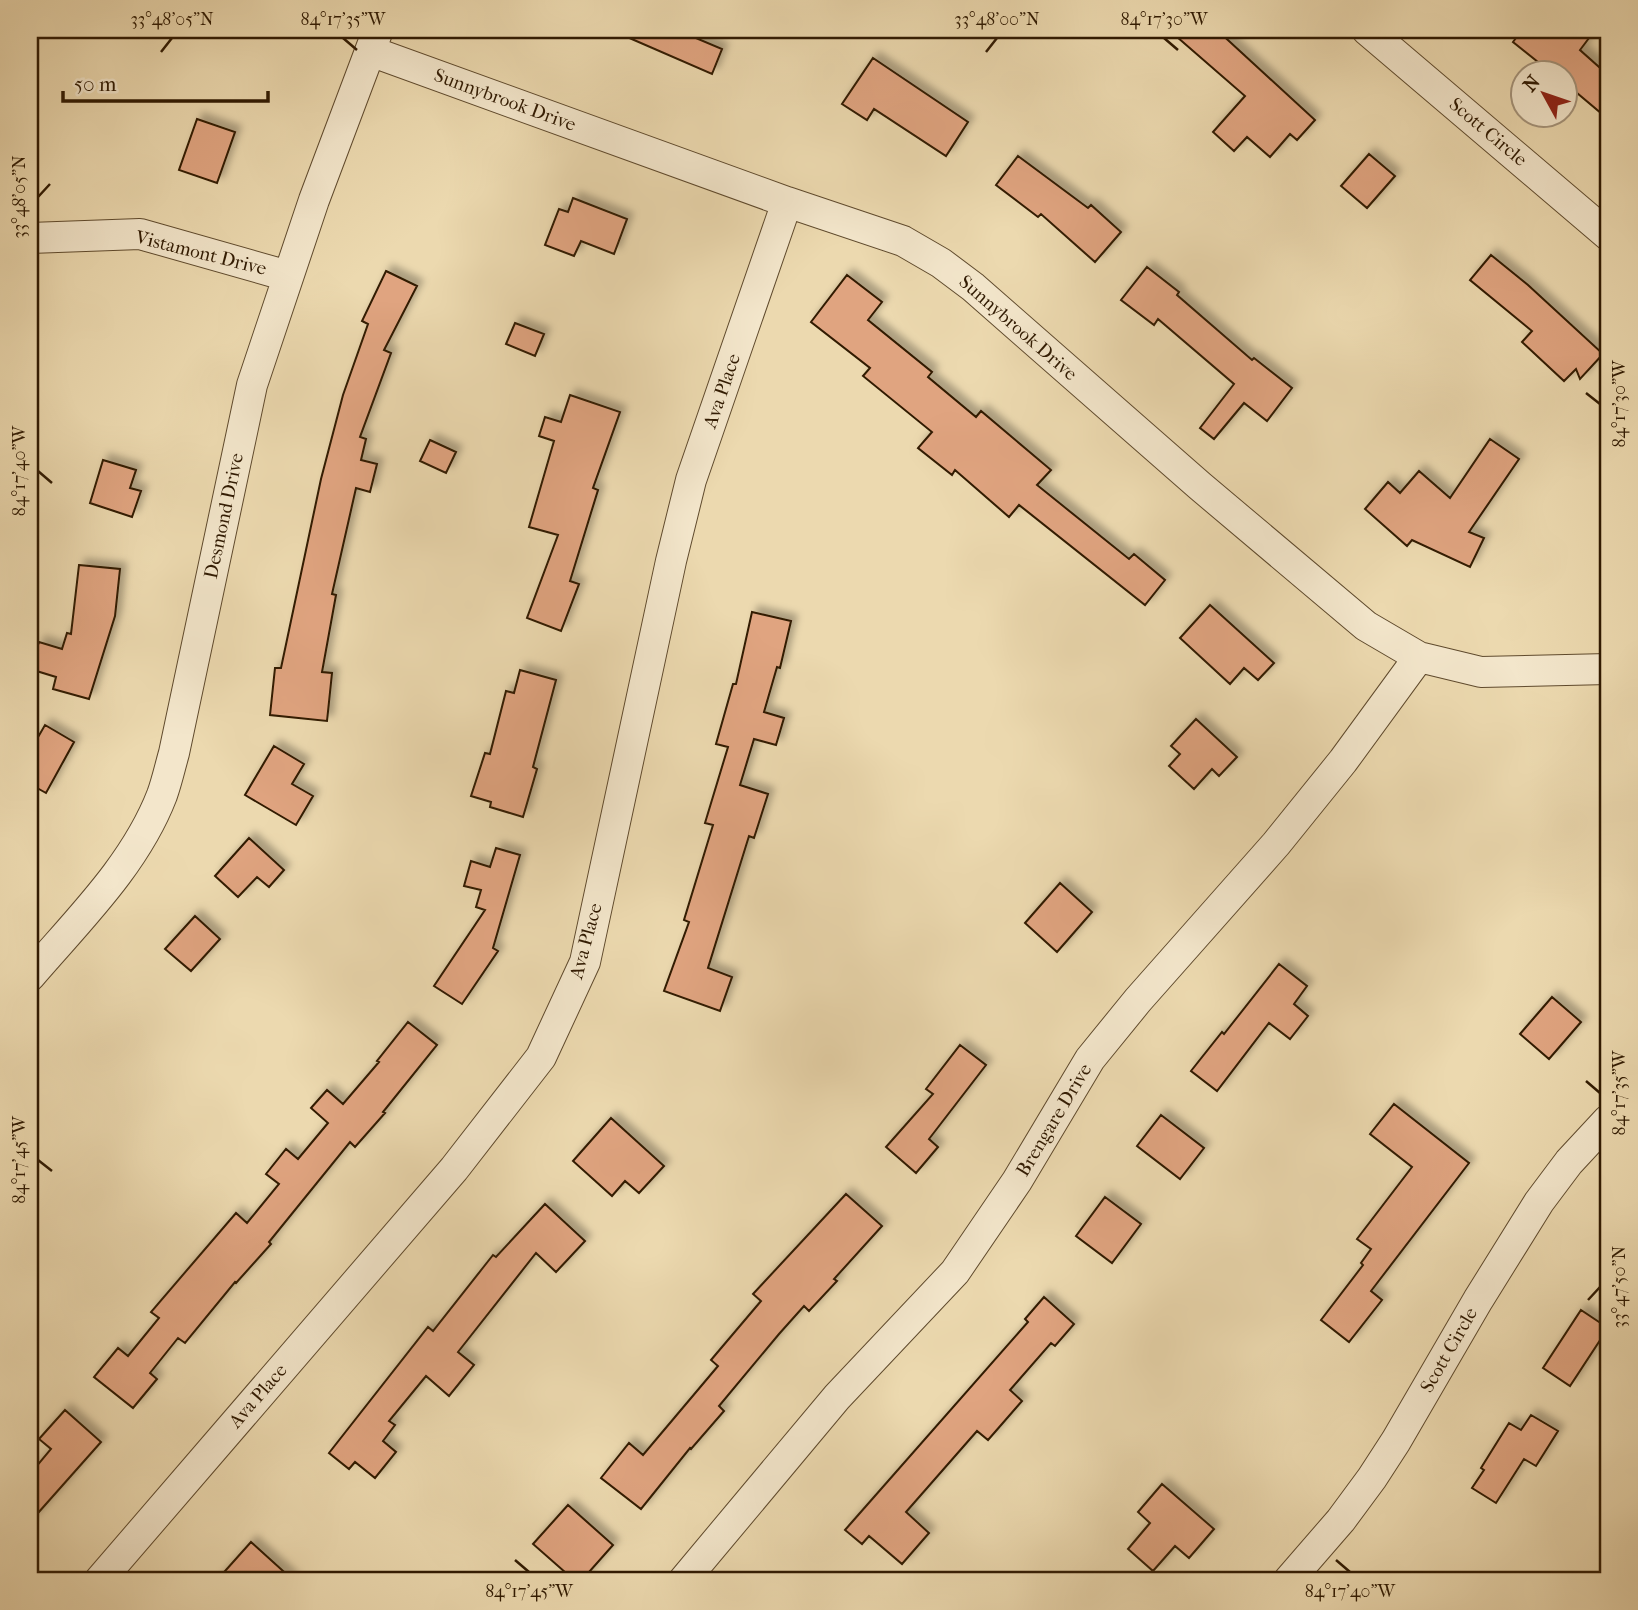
<svg xmlns="http://www.w3.org/2000/svg" width="1638" height="1610" viewBox="0 0 1638 1610" font-family="'IM FELL French Canon',serif">
	<defs>
		<filter id="shadow"><feDropShadow dx="6" dy="-6" stdDeviation="3.5" flood-color="#0004"/></filter>
	</defs>
	<rect width="100%" height="100%" fill="#ecd9af"/>
	<filter id="stains"><feTurbulence type="fractalNoise" baseFrequency=".00286" numOctaves="4"/><feColorMatrix values="0 0 0 0 .2 0 0 0 0 .09 0 0 0 0 .02 0 0 0 .5 -.17"/></filter>
	<radialGradient id="worn" r=".72"><stop offset=".6" stop-color="#630" stop-opacity="0"/><stop offset="1" stop-color="#630" stop-opacity=".3"/></radialGradient>
	<path fill="#e0a480" stroke="#301a02" stroke-width="2" filter="url(#shadow)" d="M611 30H677L722 49 712 74Z
		M1169 30H1217L1315 120 1297 140 1290 134 1270 157 1247 137 1234 151 1213 132 1245 96Z
		M1522 30H1595L1580 50 1608 75V119L1564 82V74H1553L1513 42Z
		M873 58 968 122 946 156 874 109 867 120 842 104Z
		M197 119 235 132 217 183 179 170Z
		M1369 154 1395 176 1367 208 1341 186Z
		M1018 156 1088 208 1091 205 1121 232 1095 262 1041 214 1038 217 996 185Z
		M573 198 627 219 614 254 581 241 574 256 545 245 559 209 568 212Z
		M1491 255 1528 285 1603 354 1580 379 1576 369 1564 381 1522 342 1532 331 1470 280Z
		M1147 267 1179 292 1177 295 1252 360 1254 358 1292 388 1267 421 1244 403 1214 439 1200 428 1234 384 1158 319 1154 325 1121 300Z
		M386 271 417 286 384 350 391 353 360 437 366 439 361 460 377 464 370 492 356 488 332 594 336 595 322 672 332 673 327 721 270 715 275 668H281L321 479 343 395 368 324 362 321Z
		M847 275 882 302 868 320 932 372 928 377 976 417 981 411 1051 470 1037 485 1129 559 1134 554 1165 580 1145 605 1019 505 1009 517 955 470 952 475 918 448 932 432 863 376 870 368 811 322Z
		M515 323 544 334 535 356 506 344Z
		M570 395 620 412 593 488 598 490 570 581 579 584 561 631 527 618 558 535 529 527 554 441 539 436 545 417 561 422Z
		M1490 439 1519 459 1469 532 1484 538 1470 567 1412 540 1407 546 1365 509 1388 482 1400 493 1419 471 1450 498Z
		M430 440 456 452 446 473 420 461Z
		M103 460 136 470 130 488 141 491 132 517 90 503Z
		M79 565 120 569 115 616 89 699 53 689 56 677 30 669 39 642 62 649 67 633 71 634Z
		M1210 605 1274 663 1258 680 1244 668 1230 684 1180 638Z
		M752 612 791 621 780 668 777 667 764 712 784 718 776 745 754 739 740 785 768 794 754 838 749 836 708 968 732 977 720 1011 664 991 689 922 684 920 713 825 705 823 728 747 716 744 733 684H736Z
		M520 670 556 680 533 767 537 769 523 817 490 807 491 802 471 796 485 753 490 754 506 691 514 693Z
		M1196 719 1237 757 1219 776 1212 769 1194 789 1169 766 1180 754 1171 746Z
		M45 725 74 742 46 793 30 784V751Z
		M274 746 304 764 292 784 313 796 296 825 245 795Z
		M249 838 284 870 269 887 257 877 238 897 215 876Z
		M496 848 520 855 493 948 498 951 462 1004 434 986 485 910 476 907 481 890 464 886 471 861 490 867Z
		M1060 883 1092 912 1057 952 1025 923Z
		M195 916 220 939 191 971 165 949Z
		M1279 964 1307 986 1294 1004 1308 1016 1290 1039 1269 1023 1217 1091 1191 1071 1222 1032 1224 1034Z
		M1552 997 1581 1022 1549 1059 1520 1034Z
		M408 1022 437 1045 383 1112 385 1113 355 1147 350 1142 269 1242 271 1244 236 1283 235 1282 185 1343 178 1338 150 1373 157 1379 133 1408 94 1377 118 1348 128 1356 159 1318 151 1312 236 1213 247 1223 279 1184 266 1174 286 1149 298 1159 328 1123 311 1108 327 1090 343 1104 379 1062 377 1061Z
		M960 1045 986 1065 929 1139 938 1147 916 1173 886 1147 933 1094 926 1089Z
		M1394 1104 1469 1163 1371 1291 1382 1300 1349 1342 1321 1320 1363 1265 1361 1263 1371 1249 1357 1239 1412 1167 1370 1134Z
		M1161 1115 1204 1148 1180 1179 1137 1146Z
		M611 1118 664 1166 639 1193 625 1181 612 1196 573 1161Z
		M846 1194 882 1226 834 1279 837 1281 809 1311 804 1306 779 1334 719 1406 724 1411 691 1449 690 1448 641 1509 601 1478 629 1443 643 1455 718 1366 711 1360 761 1301 753 1294Z
		M1105 1197 1141 1224 1112 1263 1076 1236Z
		M545 1204 585 1241 556 1272 536 1253 458 1352 474 1365 449 1396 426 1376 389 1421 395 1425 383 1441 396 1452 375 1478 355 1462 349 1469 329 1453 428 1327 433 1331 493 1255 496 1257Z
		M1044 1297 1074 1324 1055 1346 1051 1343 1010 1390 1022 1401 988 1440 977 1431 906 1512 929 1533 902 1564 869 1536 862 1544 845 1530 1028 1322 1025 1319Z
		M1581 1310 1608 1328 1570 1386 1543 1368Z
		M65 1410 101 1442 30 1522V1474L51 1449 39 1439Z
		M1531 1415 1558 1431 1536 1466 1524 1459 1496 1503 1472 1488 1484 1470 1481 1468 1509 1423 1521 1430Z
		M1162 1484 1214 1529 1189 1558 1175 1546 1153 1571 1128 1549 1150 1523 1138 1512Z
		M568 1505 613 1545 582 1580H574L533 1544Z
		M251 1542 293 1580H217Z"/>
	<g fill="none" stroke-linecap="round" stroke-linejoin="round">
		<defs>
			<path id="minor" d="M1367 30 1608 235
				M370 51 787 202 903 241 941 263 973 287 1200 486 1366 626 1419 657 1481 672 1608 669
				M30 238 140 234 288 276
				M30 976C78 920 135 865 162 795 167 781 170 767 174 753L252 385 314 200 378 30
				M100 1580 454 1169 541 1057 585 962 671 561 691 480 787 202
				M684 1580 837 1397 955 1272 1017 1181 1090 1059 1138 1000 1276 844 1343 761 1419 657
				M1289 1580 1341 1520 1372 1478 1396 1441 1478 1300 1539 1202 1569 1162 1608 1120"/>
		</defs>
		<use href="#minor" stroke="#5f4a2d" stroke-width="32"/>
		<use href="#minor" stroke="#f3e6cb" stroke-width="30"/>
	</g>
	<path fill="none" stroke="#301a02" stroke-width="2.5" d="M343 38 357 50M1164 38 1178 50M161 52 172 38M986 52 997 38M38 197 50 184M1586 393 1600 404M38 471 52 483M1586 1081 1600 1093M38 1160 52 1171M1588 1300 1600 1287M515 1560 529 1572M1336 1560 1350 1572"/>
	<g text-anchor="middle" dominant-baseline="central" stroke-width="7" stroke-linejoin="round" paint-order="stroke">
		<g font-size="19" fill="#301a02" stroke="#f3e6cb">
			<text transform="translate(505 100) rotate(20)">Sunnybrook Drive</text>
			<text transform="translate(1488 132) rotate(40)">Scott Circle</text>
			<text transform="translate(201 253) rotate(14)">Vistamont Drive</text>
			<text transform="translate(1018 328) rotate(41)">Sunnybrook Drive</text>
			<text transform="translate(722 391) rotate(-71)">Ava Place</text>
			<text transform="translate(224 516) rotate(-78)">Desmond Drive</text>
			<text transform="translate(586 941) rotate(-75)">Ava Place</text>
			<text transform="translate(1054 1120) rotate(-59)">Brengare Drive</text>
			<text transform="translate(1449 1350) rotate(-60)">Scott Circle</text>
			<text transform="translate(258 1396) rotate(-49)">Ava Place</text>
		</g>
	</g>
	<rect width="1638" height="1610" fill="none" stroke="#ecd9af" stroke-width="77"/>
	<g transform="translate(1544 94) rotate(310)"><circle r="33" fill="#f3e6cb" stroke="#a5947b" stroke-width="2"/>
	<path d="M0-5L12 26L0 18L-12 26Z" fill="#8f2418"/>
	<text y="-10" font-size="19" font-weight="bold" text-anchor="middle" fill="#301a02">N</text>
	</g>
	<path d="M63 91v10h205v-10" fill="none" stroke="#301a02" stroke-width="3.5"/>
	<text x="74" y="91" font-size="21" fill="#301a02" stroke="#f3e6cb" stroke-width="5" paint-order="stroke">50 m</text>
	<rect x="38" y="38" width="1562" height="1534" fill="none" stroke="#301a02" stroke-width="2.5"/>
	<g font-size="18" text-anchor="middle" fill="#301a02">
		<text x="172" y="25">33°48'05"N</text>
		<text x="343" y="25">84°17'35"W</text>
		<text x="997" y="25">33°48'00"N</text>
		<text x="1164" y="25">84°17'30"W</text>
		<text transform="translate(19 197) rotate(-90)" y="6">33°48'05"N</text>
		<text transform="translate(1619 404) rotate(-90)" y="6">84°17'30"W</text>
		<text transform="translate(19 471) rotate(-90)" y="6">84°17'40"W</text>
		<text transform="translate(1619 1093) rotate(-90)" y="6">84°17'35"W</text>
		<text transform="translate(19 1160) rotate(-90)" y="6">84°17'45"W</text>
		<text transform="translate(1619 1287) rotate(-90)" y="6">33°47'50"N</text>
		<text x="529" y="1597">84°17'45"W</text>
		<text x="1350" y="1597">84°17'40"W</text>
	</g>
	<rect width="100%" height="100%" filter="url(#stains)"/>
	<rect width="100%" height="100%" fill="url(#worn)"/>
</svg>
